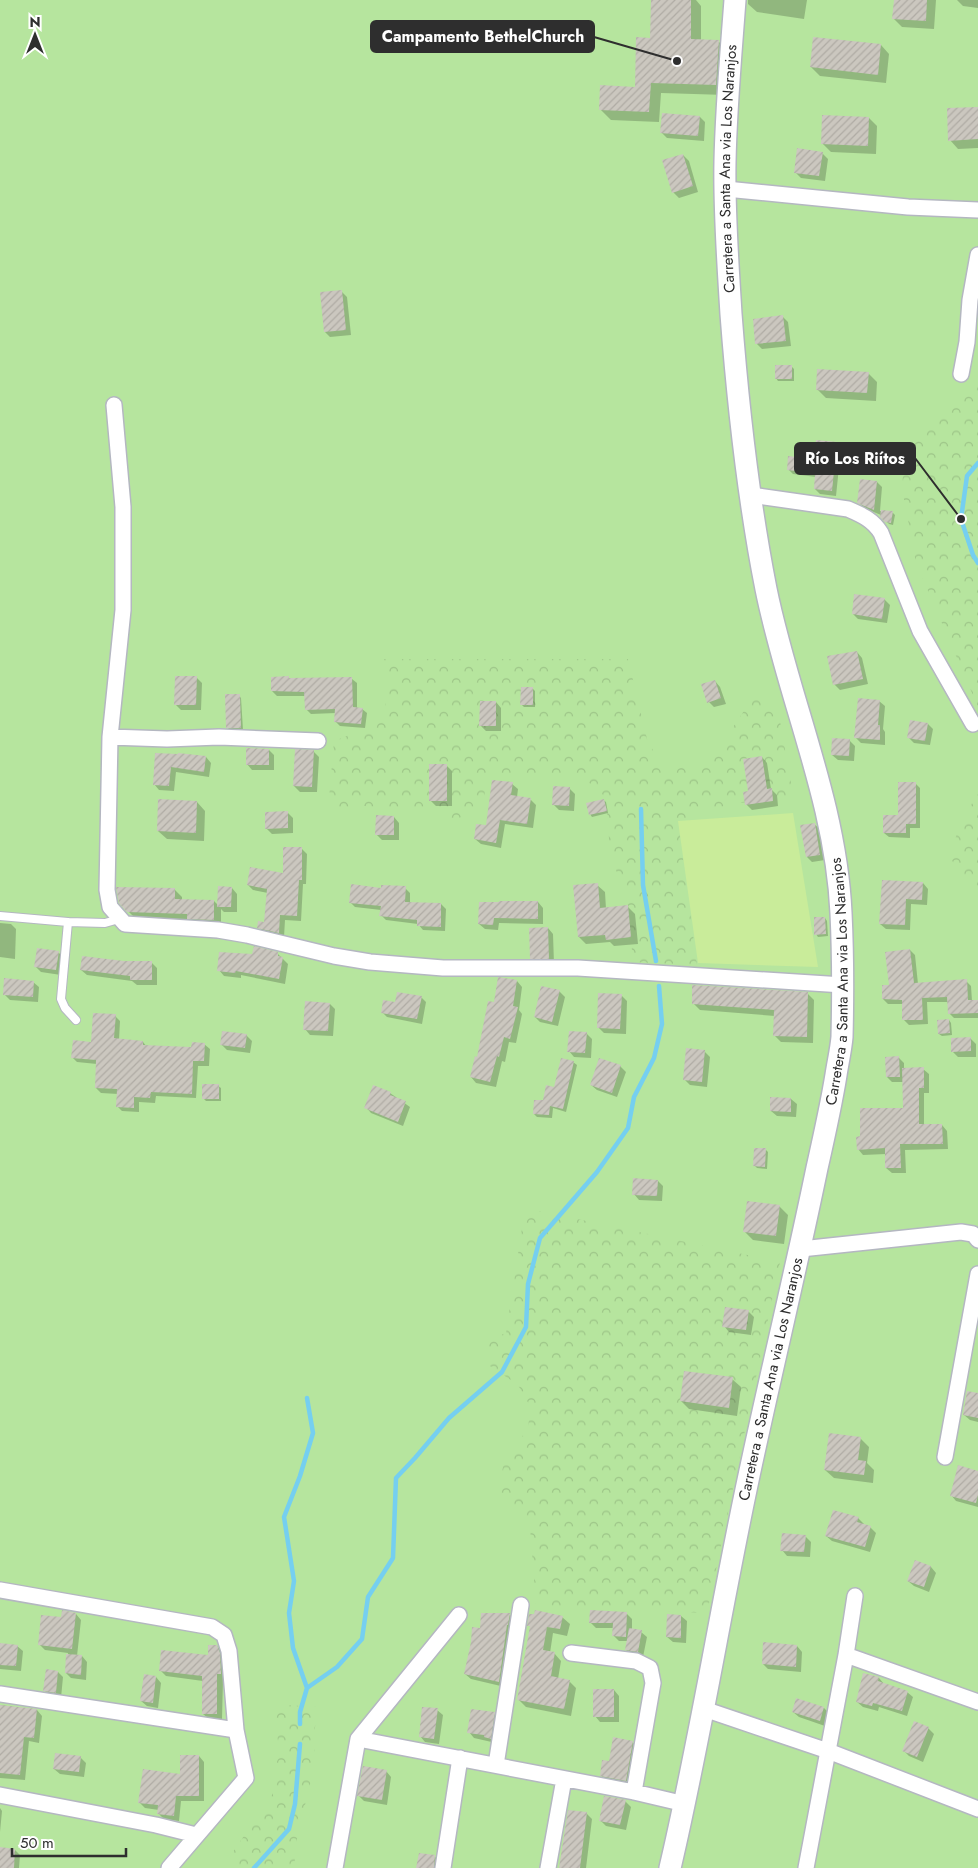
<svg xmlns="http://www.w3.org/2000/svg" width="978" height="1868" viewBox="0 0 978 1868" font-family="Jost,sans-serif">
	<defs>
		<pattern id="forest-crowns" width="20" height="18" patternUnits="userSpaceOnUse" patternTransform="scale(1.25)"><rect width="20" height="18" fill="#b6e59e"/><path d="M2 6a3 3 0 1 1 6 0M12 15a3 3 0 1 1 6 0" fill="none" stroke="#9dc588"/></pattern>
		<pattern id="building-hatch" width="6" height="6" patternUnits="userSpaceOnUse" patternTransform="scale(1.25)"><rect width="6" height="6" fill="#cbc7bf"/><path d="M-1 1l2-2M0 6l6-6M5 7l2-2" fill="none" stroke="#afaba4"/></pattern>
	</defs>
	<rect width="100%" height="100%" fill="#efe9e1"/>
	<path fill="#b6e59e" d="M0 0H978V1868H0Z"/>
	<path fill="url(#forest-crowns)" d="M978 382V707L916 563 902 489 905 444Z
		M382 659H628L647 739 665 773 713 757 758 690 780 721 794 800 734 803 678 821 697 965 633 962 628 905 610 853 607 811 604 797 599 788 579 778 488 773 482 809 454 820 427 808 398 809 364 806 328 810 334 741 382 722 388 691Z
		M978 794V895L950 858 960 822Z
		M525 1208 780 1262 707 1613 536 1605 530 1527 499 1490 505 1455 528 1430 530 1406 518 1385 487 1364V1340L506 1333Z
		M283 1705 319 1707 315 1727 314 1767 297 1839 294 1868H222L272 1795 279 1749 275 1718Z"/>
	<path fill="#c9ec9a" d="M793 813 818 967 698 963 678 821Z"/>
	<path fill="#0003" d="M653 0H696L701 6V41L719 42 729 52 726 95 661 93 659 122 611 120 600 109 636 88 652 39Z
		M748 0H807L804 19 757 12 748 4Z
		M895 0H936L934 29 902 27 894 19Z
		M957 0H978V8L963 6Z
		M881 45 889 54 886 83 820 76 811 67Z
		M978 108V148L958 149 950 140Z
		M700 117 705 122 704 141 667 138 662 133Z
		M869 118 877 126 876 154 831 152 822 143Z
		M822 153 828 159 825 181 801 178 795 172Z
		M683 155 689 161 698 192 679 198 673 192Z
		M342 292 347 297 351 335 330 337 325 332Z
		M783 317 788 322 791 346 762 349 756 343Z
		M792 367 794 369V381H778L776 378Z
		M868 373 877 382 876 401 826 398 817 389Z
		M836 443 841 448 836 496 820 494 815 489 816 477 793 474 788 469 815 460Z
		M877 482 882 487 880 511 892 512 895 515 893 525 889 524 881 515 864 508 859 502Z
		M884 599 890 605 887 623 858 619 853 614Z
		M857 652 862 658 868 684 840 690 834 684Z
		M196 677 202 683 201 710H181L176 705Z
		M352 679 357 683V708L362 709 367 713 365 728 340 726 335 721 336 713 311 714 306 709V696H277L272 691Z
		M715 681 720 687 726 704 714 707 709 702Z
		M533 689 535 691V707H524L521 704Z
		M239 696 241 698 243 730H230L227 727Z
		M879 701 885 706 883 729 885 732V745L861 743 856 738Z
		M496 702 501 708V731H486L481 726Z
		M928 724 933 729 930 745 914 743 908 737Z
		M849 740 855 746 854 761 838 760 832 755Z
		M269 750 274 755V770H252L247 764Z
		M313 751 319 757 317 792H300L294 786Z
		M156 754 206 757 211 763 209 777 176 772 174 791 159 790 154 784Z
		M762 757 767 763 771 789 777 795 778 806 752 810 746 804Z
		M446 765 452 771V806H436L430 800Z
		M915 783 920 788V828H910V838L889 837 884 833 899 816Z
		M512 784 518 789 517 797 530 799 536 805 533 828 505 824 501 848 481 844 475 839 487 827Z
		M569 788 575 794 574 811 559 810 554 805Z
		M603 800 606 802 608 813 592 817 590 814Z
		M197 802 205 811 204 841 167 839 158 831Z
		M287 812 293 818V833L272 834 266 828Z
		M394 817 399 823V840H382L376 834Z
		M814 824 820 829 825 860 812 862 807 857Z
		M302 849 307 854 306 884H303L301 921 285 920 284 937 264 933 259 927 266 924 268 893 253 890 248 885 284 875Z
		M923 883 928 889 927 905 911 904 910 930 886 929 880 924Z
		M597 885 605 892 606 909 627 906 635 914 638 944 614 946 610 942 586 944 579 937Z
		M232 888 237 894V912H224L221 909V927L196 926 191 921 136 919 128 911 175 890 182 897V900L214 901 219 906Z
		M405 888 410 893V903L441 904 446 909 445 931 423 930 418 924 386 920 381 915V910L355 907 350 902 382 889Z
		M538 902 543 908V924L499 923 498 930 485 929 479 924 481 903Z
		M825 918 827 921 828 936 818 937 816 934Z
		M0 923 11 924 16 929 15 959 0 957Z
		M548 928 553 934 554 964H537L531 958Z
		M910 950 915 955 918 984 966 981 971 986 972 1001H978V1018H954L949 1013 948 1002H927L928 1024 909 1025 904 1020 903 1004H888L883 999Z
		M59 953 64 958 61 975 41 972 35 966Z
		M277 953 288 964 285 984 241 975V978L224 976 219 970Z
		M124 962H151L157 968V985H137L132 981 87 975 81 970Z
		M517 981 522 987 519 1010 522 1014 516 1043 509 1042 505 1062 502 1061 496 1087 476 1083 471 1077 478 1058Z
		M33 982 39 987 38 1002 10 1000 4 994Z
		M559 991 565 997 558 1026 540 1022 535 1017Z
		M807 993 814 1000 813 1043 781 1042 775 1036V1016L700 1010 693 1003Z
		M621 995 627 1001 626 1034 604 1033 598 1027Z
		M421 997 426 1002 422 1024 387 1017 382 1012 396 1003Z
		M330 1004 335 1009 333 1036 310 1035 305 1029Z
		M115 1016 120 1021 119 1040 143 1042 147 1047 193 1049 204 1044 210 1049 209 1066H198L196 1098 156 1096 155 1103 139 1102V1112L122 1111 117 1106 118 1094 101 1093 96 1088 97 1064 77 1062 72 1057 92 1043Z
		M949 1020 951 1023 952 1035 942 1036 939 1034Z
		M586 1033 592 1039 591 1058 574 1057 569 1051Z
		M246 1035 252 1041 250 1053 227 1050 221 1044Z
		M970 1038 976 1044V1057H958L953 1052Z
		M704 1051 710 1057 707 1087 690 1085 685 1080Z
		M899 1058 904 1063V1069H923L929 1074V1093H924V1125H942L947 1131 948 1149 905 1150 906 1173H892L886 1168V1154L863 1155 858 1149 904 1109V1082H892L887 1077Z
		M573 1062 577 1065 566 1112 553 1108 552 1118 537 1117 534 1114 555 1088Z
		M620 1066 626 1072 617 1097 597 1090 591 1085Z
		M218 1086 221 1088V1101H206L204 1099Z
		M390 1093 410 1107 403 1126 371 1113 366 1107Z
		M791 1099 797 1104 796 1117 777 1116 771 1111Z
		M765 1149 768 1152 767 1169 757 1168 755 1166Z
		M658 1181 663 1186 662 1201 639 1200 634 1194Z
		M779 1206 788 1215 784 1244 753 1240 744 1231Z
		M748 1311 754 1317 751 1335 729 1332 724 1326Z
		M732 1379 741 1387 737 1416 689 1409 681 1401Z
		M978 1394V1422L970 1420 964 1415Z
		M860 1438 869 1447 867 1463 874 1470 873 1483 834 1478 825 1470Z
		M978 1472V1507L956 1501 951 1495Z
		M858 1518 864 1524 863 1525 870 1527 876 1533 870 1552 832 1541 826 1536Z
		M805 1536 811 1542 810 1557 787 1556 782 1550Z
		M915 1562 931 1567 936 1573 929 1592 914 1586 908 1581Z
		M76 1614 81 1620 77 1656H82L87 1662 86 1680 71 1678 66 1673 68 1653 45 1650 40 1645 62 1619Z
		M627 1614 632 1619V1630L641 1632 647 1637 643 1657 632 1655 626 1650 628 1641H619L613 1635 614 1628H596L590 1622Z
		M510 1615 515 1620 505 1687 471 1679 465 1674 482 1629Z
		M681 1616 687 1621 686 1643 673 1642 667 1637Z
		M562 1617 570 1624 567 1636 553 1633 550 1653H554L561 1661 558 1679 569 1681 576 1688 571 1716 526 1707 519 1700 531 1628 529 1625Z
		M0 1644 17 1646 23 1651 21 1671 0 1669Z
		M217 1646 222 1652 226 1679H223L222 1719H209L203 1714V1681L166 1676 160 1670 209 1657Z
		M797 1646 802 1652 801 1672 768 1669 763 1664Z
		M47 1671 58 1672 63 1677 61 1698 50 1696 45 1691Z
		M864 1675 879 1678 884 1684 907 1692 913 1697 907 1716 879 1707 878 1711 863 1707 857 1702Z
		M156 1677 161 1683 158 1708 147 1706 141 1701Z
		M614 1690 619 1696V1722H600L595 1716Z
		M0 1705 37 1710 42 1716 39 1743 29 1741 25 1780 0 1778Z
		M824 1708 829 1713 825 1726 799 1717 793 1712Z
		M437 1710 443 1715 439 1744 425 1742 420 1736Z
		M494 1714 500 1719 496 1743 474 1738 469 1732Z
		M928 1728 934 1734 923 1762 909 1756 904 1751Z
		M632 1742 638 1747 632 1786 606 1781 601 1775 610 1763Z
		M199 1756 204 1762V1801H181L179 1821 164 1819 159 1814V1810L145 1808 140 1803 181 1775Z
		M80 1757 86 1763 84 1777 60 1774 54 1769Z
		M386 1771 391 1777 387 1805 364 1801 359 1796Z
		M625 1801 631 1807 626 1830 606 1826 600 1820Z
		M0 1808 2 1811 0 1832Z
		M569 1811 587 1814 592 1819 586 1868H559L560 1867Z
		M0 1848 15 1850 20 1855 19 1868H0Z
		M435 1857 440 1862V1868H418Z"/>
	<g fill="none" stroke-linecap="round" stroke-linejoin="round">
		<path stroke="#75cff0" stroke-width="4.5" d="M978 463 967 476 961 519 973 555 978 563
			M641 809 643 885 656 961
			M307 1688 337 1667 362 1639 368 1597 393 1558 396 1478 415 1458 449 1418 502 1372 526 1327 528 1284 540 1238 597 1172 628 1128 634 1097 654 1058 662 1024 659 986
			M300 1724V1712L307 1688 293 1648 289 1613 294 1581 284 1517 300 1476 313 1433 307 1398
			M254 1868 289 1829 295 1804 300 1744"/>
	</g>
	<path fill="url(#building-hatch)" d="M651 0H691V39L719 40 716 85 651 83 649 112 599 110 600 85 635 87 636 37 650 38Z
		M894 0H927L926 21 892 19Z
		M813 37 881 44 878 75 810 67Z
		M978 107V139L948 141 947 108Z
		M662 113 700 116 698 136 660 133Z
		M822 115 869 117 868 146 821 144Z
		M797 148 823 152 819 176 794 173Z
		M683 154 693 186 672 193 662 160Z
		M342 290 346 330 324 332 320 292Z
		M783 315 786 341 755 344 753 319Z
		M775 365H792V379H775Z
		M817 369 869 372 867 393 816 390Z
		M816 440 837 442 832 491 814 489 815 473 787 470 788 456 814 459Z
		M860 479 877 481 874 510 857 503Z
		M881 510 893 511 891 523 885 522 880 517Z
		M854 594 885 598 882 619 852 614Z
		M857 651 863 679 833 685 827 656Z
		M175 676H197L196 705H174Z
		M289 676V678L352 677 353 707 363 708 361 724 334 722 335 709 305 710 304 692 271 691V677Z
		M715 680 721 698 707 703 701 684Z
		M521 687H533V705H520Z
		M225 694H240L241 728H226Z
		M858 698 880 700 878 725H880V740L854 738Z
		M480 701H496V726H479Z
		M910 720 928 723 925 741 907 738Z
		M832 738 850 739 849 756 831 755Z
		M246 748 269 749V765H246Z
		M295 749 314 750 312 787 293 786Z
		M155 753 178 754V753L206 756 204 772 171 767 169 786 153 785Z
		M762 756 767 789 772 788 773 801 745 805 743 792 748 791 743 759Z
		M429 764H447V801H429Z
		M492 780 513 782 511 795 531 798 527 824 500 820 496 843 474 839 476 824 486 825Z
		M898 782H916V824H906V833H883V815H898Z
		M553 786 570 787 569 806 552 805Z
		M158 799 197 801 196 833 157 831Z
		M604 799 607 811 589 815 586 803Z
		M288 811V828L265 829V812Z
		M376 815 394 816V835H375Z
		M815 823 820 855 806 857 800 825Z
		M283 847H302V880H299L297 916 280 915 279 933 257 928 258 921 264 922 267 889 247 885 250 867 283 873Z
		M882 880 923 882 922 900 906 899 905 925 879 924Z
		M598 883 600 908 628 905 631 937 606 940 605 935 578 937 573 885Z
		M351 884 381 888V885L406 886 405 902 441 903V927L417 926V920L379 916 381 906 349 903Z
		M218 886 232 887 231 907H217Z
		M116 887 175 888V899L214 900V920L187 919V914L127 912 119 903Z
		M499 901H538V919L494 918 493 925 478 924 479 902H499Z
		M814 917H825L826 934 814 935Z
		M548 927 549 959H530L529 928Z
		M254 946 278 952V956L283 957 279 979 236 971 235 973 217 971 219 952 252 954Z
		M37 948 59 951 56 970 34 967Z
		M910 949 914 983 967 979 968 1000H978V1013L948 1014 947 997 922 998 923 1020H902V1000L882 999V985H889L885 952Z
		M82 956 124 961H152V980H130V976L80 970Z
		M498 977 517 980 513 1006 518 1007 510 1039 504 1037 499 1057 497 1056 490 1082 470 1077 475 1056 477 1057 488 1001 494 1002Z
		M4 978 34 981 33 997 3 995Z
		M692 985 808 992 807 1037 773 1036 774 1010 692 1004Z
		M541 986 560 990 552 1022 534 1017Z
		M397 992 422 996 417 1019 381 1013 383 1000 395 1002Z
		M598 993 622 994 620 1029 597 1028Z
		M305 1001 330 1003 328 1031 303 1030Z
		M93 1013 116 1014 114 1038 143 1041V1045L191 1047 192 1042 205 1043 204 1061H193L192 1094 151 1092 150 1098 134 1097V1108L116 1107 117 1089 95 1088 96 1060 71 1058 73 1040 91 1042Z
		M949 1019 950 1033 938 1034 937 1020Z
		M222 1031 247 1034 245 1048 220 1045Z
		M569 1031 587 1032 585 1053 567 1052Z
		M971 1037V1051L951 1052V1038Z
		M686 1048 705 1050 702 1082 683 1080Z
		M899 1056 900 1077H886L885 1057Z
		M561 1058 574 1061 563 1109 550 1106 549 1115 533 1114 534 1100H543L546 1085 554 1087Z
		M599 1058 621 1065 612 1093 590 1085Z
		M924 1067V1088H919V1124H942L943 1144H900L901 1168H885V1148L857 1150 856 1137 860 1136V1108H903L902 1068Z
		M202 1084H219V1099H202Z
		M373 1085 391 1092 390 1095 406 1101 398 1122 364 1108Z
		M770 1097 791 1098V1112L770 1111Z
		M754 1148H766L765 1167 753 1166Z
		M633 1178 658 1180 657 1196 632 1195Z
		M747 1201 780 1205 776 1236 743 1232Z
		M725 1307 749 1310 746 1330 722 1327Z
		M684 1371 733 1377 729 1408 680 1401Z
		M967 1391 978 1393V1418L963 1415Z
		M829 1433 861 1437 858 1460 866 1461 864 1475 824 1470Z
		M958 1465 978 1471V1495L976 1503 950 1496Z
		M833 1510 859 1517 857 1522 871 1526 865 1547 825 1536Z
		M782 1533 806 1535 804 1552 780 1551Z
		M915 1560 931 1566 924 1587 907 1581Z
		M62 1610 76 1613 72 1649 38 1645 41 1615 61 1617Z
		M535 1610 563 1616 560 1629 547 1627 543 1650 555 1652 551 1676 570 1680 564 1709 517 1700 530 1626H527L529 1614H534Z
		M590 1610 627 1612 626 1637 612 1636 613 1623H589Z
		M481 1613H510L508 1625H507L499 1682 464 1674 471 1642 472 1627 480 1628Z
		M667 1614 681 1615V1638L666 1637Z
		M629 1628 642 1630 638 1652 625 1650Z
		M763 1642 797 1645 796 1667 762 1664Z
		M0 1643 18 1645 16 1666 0 1665Z
		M208 1645H217L220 1653 221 1674H217V1714H202V1676L159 1671 161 1650 208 1655Z
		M66 1654 82 1655 81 1675 65 1673Z
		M46 1669 58 1671 56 1693 43 1691Z
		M863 1673 879 1677 878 1681 908 1691 902 1711 873 1703 872 1706 856 1702Z
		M144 1674 156 1676 153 1703 140 1701Z
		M593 1689H614V1717H593Z
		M796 1698 824 1707 820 1721 792 1712Z
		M0 1705 37 1709 34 1738 24 1737 20 1775 0 1773Z
		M422 1707 438 1708 434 1739 419 1737Z
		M471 1709 495 1712 491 1739 484 1737V1735L467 1733Z
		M914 1721 929 1727 917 1757 902 1751Z
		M613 1737 633 1741 626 1781 600 1776 602 1760 609 1761Z
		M55 1753 81 1756 79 1772 53 1769Z
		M180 1755H199V1796H176L174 1816 157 1814 158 1805 138 1803 143 1769 180 1774Z
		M363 1766 387 1770 382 1800 357 1796Z
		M604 1796 626 1800 620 1825 599 1821Z
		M568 1810 587 1812 580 1868H559Z
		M0 1847 15 1849 14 1868H0Z
		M419 1853 435 1855 434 1868H416Z"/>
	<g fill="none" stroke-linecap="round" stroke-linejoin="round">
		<defs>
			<path id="lane" d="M0 916 68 922
				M76 1020 65 1008 61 999 68 922 105 923 119 919"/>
			<path id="street" d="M726 189 908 207 978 210
				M961 374 967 342 970 300 978 255
				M114 405 123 507V610L110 737 107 890 110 907 125 924 218 930 247 935 334 956 370 962 443 968H578L843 985
				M751 495 848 509C862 515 873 520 881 533L920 631 973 724
				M110 737 167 739 219 737 318 741
				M801 1249 961 1232 973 1234 978 1240
				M945 1457 978 1274
				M0 1590 212 1627 224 1635 229 1651 236 1730
				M571 1653 636 1661 650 1668 653 1683 634 1792
				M846 1655 978 1702
				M0 1694 236 1730 246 1778 169 1868
				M704 1709 828 1751 978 1809
				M358 1739 634 1792 685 1804
				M496 1765 521 1605
				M0 1795 156 1825 196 1835
				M335 1868 358 1739 459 1615
				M443 1868 460 1758
				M548 1868 564 1779
				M806 1868 846 1655 855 1596"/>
			<g id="secondary">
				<path id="s1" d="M670 1868C702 1732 723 1593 753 1457 774 1360 797 1265 817 1168 824 1137 831 1106 836 1075 838 1062 841 1049 842 1037 843 996 843 954 841 913 836 801 788 698 766 589 748 498 738 406 731 314 728 264 724 213 725 162 726 108 731 54 735 0"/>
			</g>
		</defs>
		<use href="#lane" stroke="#b4b7c1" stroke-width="10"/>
		<use href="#street" stroke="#b4b7c1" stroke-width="18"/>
		<use href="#secondary" stroke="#b4b7c1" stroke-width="24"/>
		<use href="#lane" stroke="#fff" stroke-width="8"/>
		<use href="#street" stroke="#fff" stroke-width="15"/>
		<use href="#secondary" stroke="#fff" stroke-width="21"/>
	</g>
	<g text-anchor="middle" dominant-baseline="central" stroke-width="4.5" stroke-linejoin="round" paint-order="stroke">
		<g font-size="15" fill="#2e2e2e" stroke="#fff">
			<text stroke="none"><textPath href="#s1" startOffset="1729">Carretera a Santa Ana via Los Naranjos</textPath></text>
			<text stroke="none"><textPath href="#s1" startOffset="904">Carretera a Santa Ana via Los Naranjos</textPath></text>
			<text stroke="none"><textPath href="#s1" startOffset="499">Carretera a Santa Ana via Los Naranjos</textPath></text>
		</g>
	</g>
	<path fill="none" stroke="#2e2e2e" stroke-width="2" d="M677 61L594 37M961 519L915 458"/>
	<g fill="#2e2e2e" stroke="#fff" stroke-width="2">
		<circle cx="677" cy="61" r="5"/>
		<circle cx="961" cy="519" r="5"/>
	</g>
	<g fill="#2e2e2e" stroke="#2e2e2e" stroke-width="2">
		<rect x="371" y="21" width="223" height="31" rx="5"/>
		<rect x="795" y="443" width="120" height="31" rx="5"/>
	</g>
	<g font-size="16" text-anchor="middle" font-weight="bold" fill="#fff">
		<text x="483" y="42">Campamento BethelChurch</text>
		<text x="855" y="464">Río Los Riítos</text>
	</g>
	<g transform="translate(35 35)" stroke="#ffffff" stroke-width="4" paint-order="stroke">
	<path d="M0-4L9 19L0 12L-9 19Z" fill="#2e2e2e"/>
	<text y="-8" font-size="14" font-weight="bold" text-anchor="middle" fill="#2e2e2e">N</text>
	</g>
	<path d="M12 1848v8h114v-8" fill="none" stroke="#2e2e2e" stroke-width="2.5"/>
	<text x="20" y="1848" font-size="15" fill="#2e2e2e" stroke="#ffffff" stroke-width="4" paint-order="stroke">50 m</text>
</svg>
